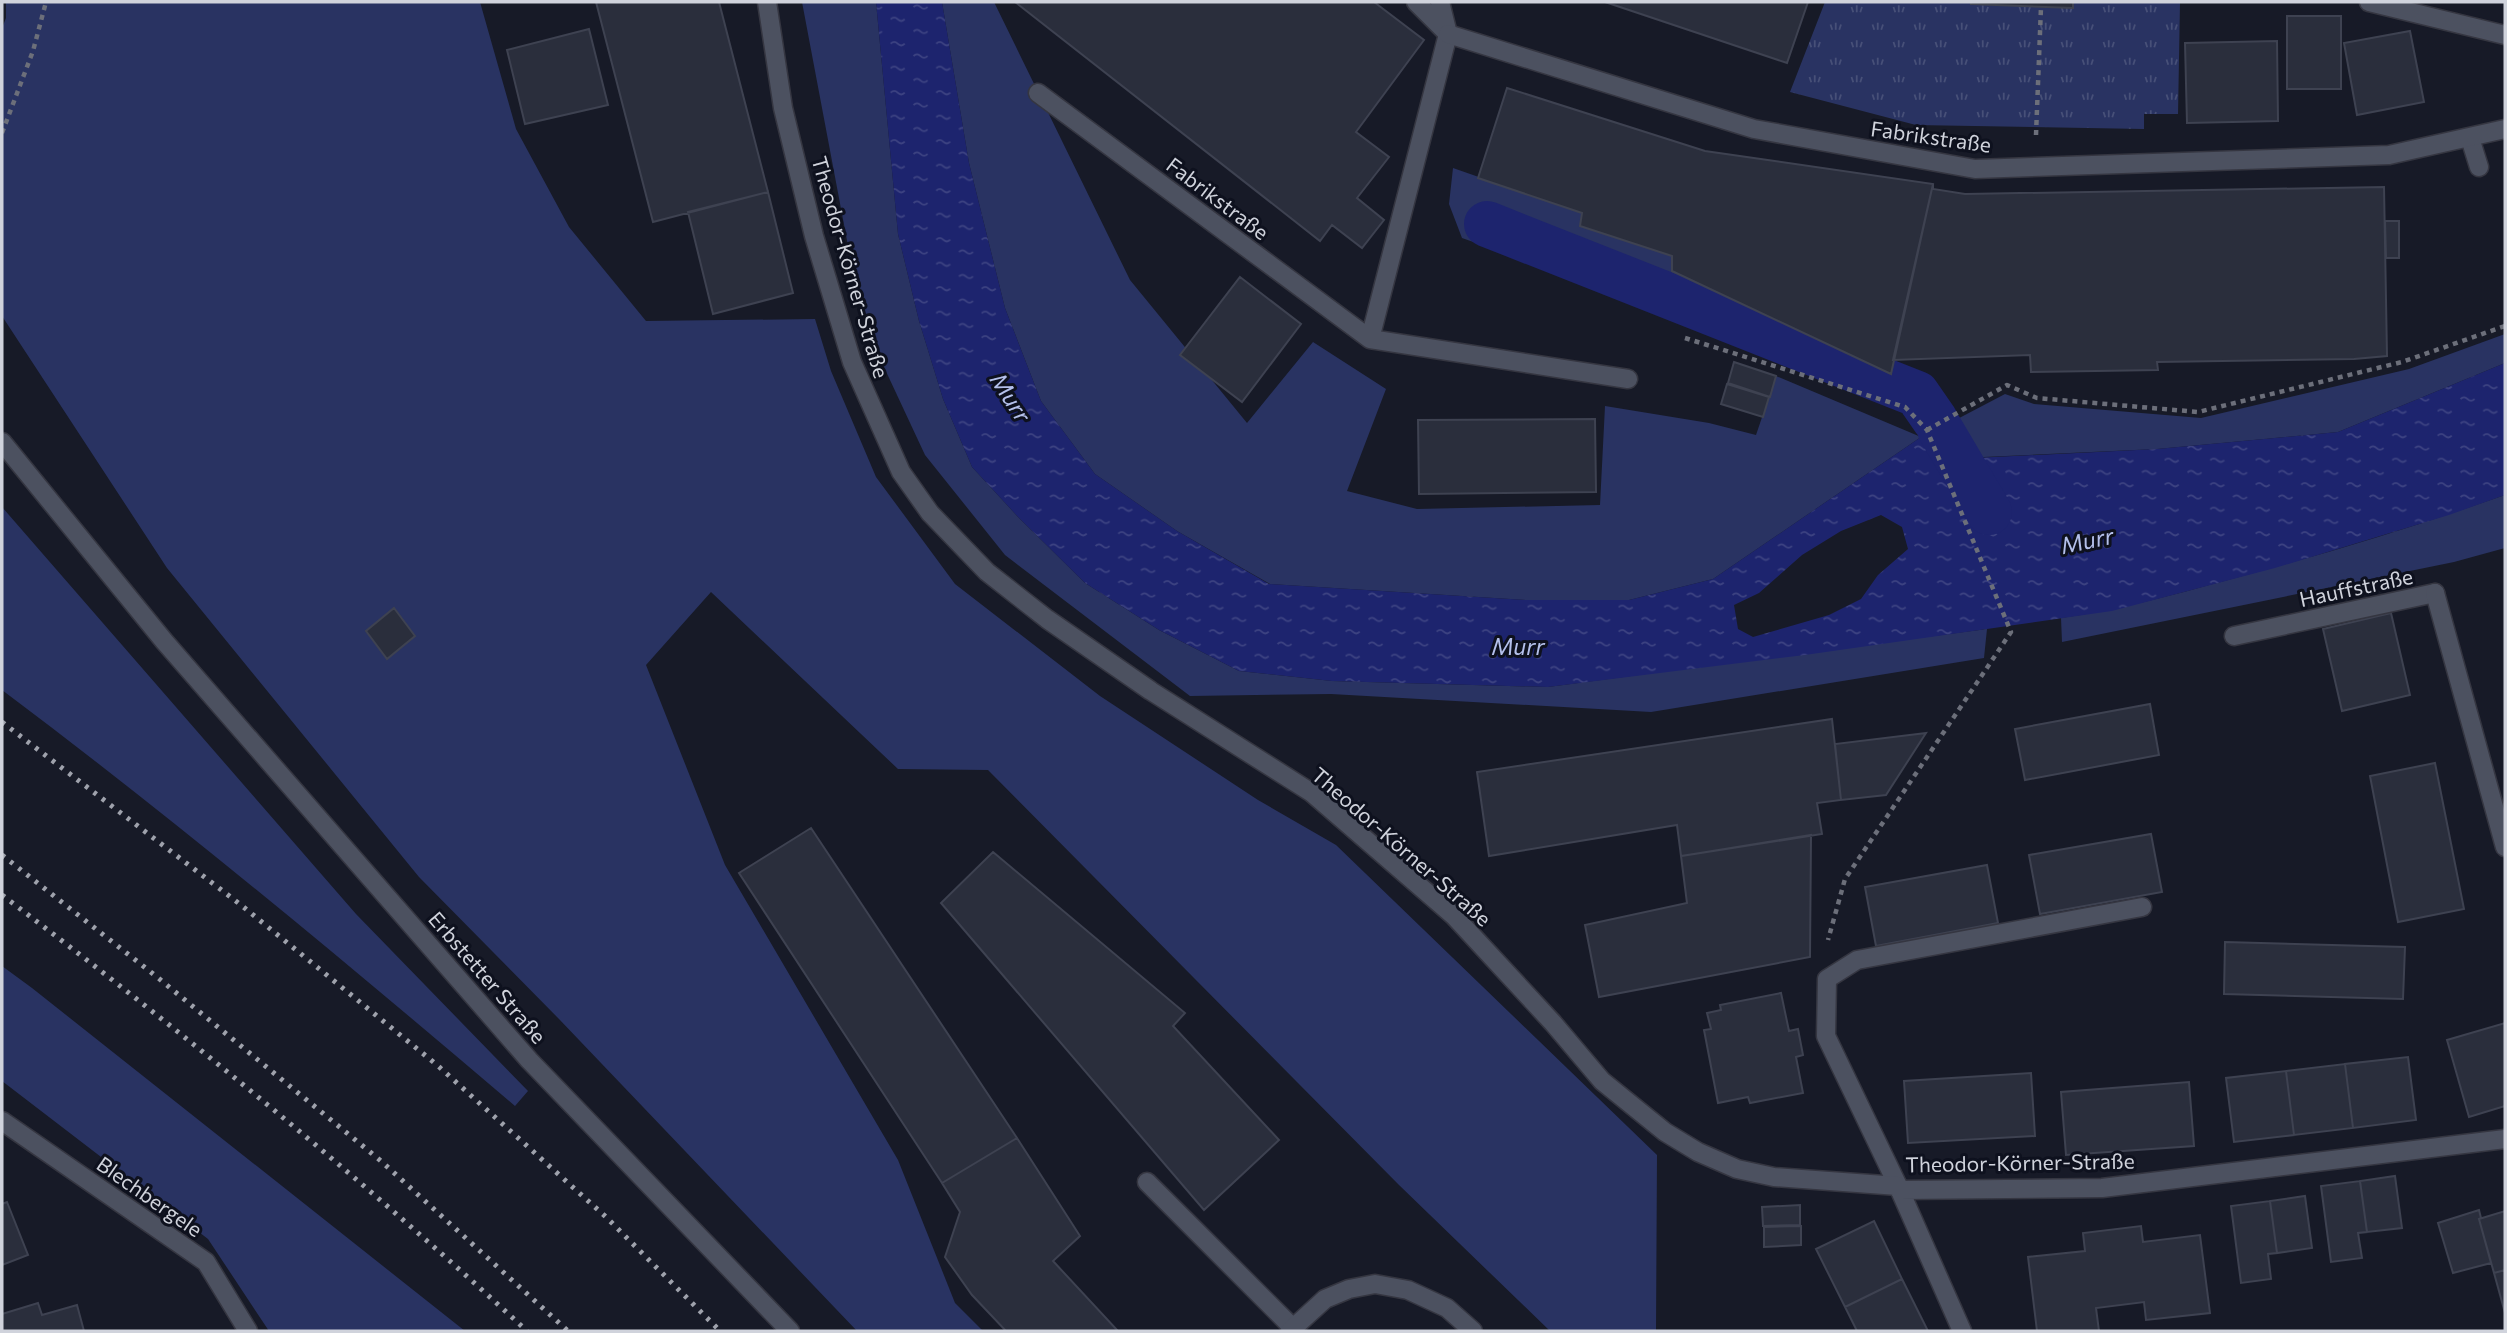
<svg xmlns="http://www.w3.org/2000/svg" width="2507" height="1333" viewBox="0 0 2507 1333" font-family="Commissioner,sans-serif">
	<defs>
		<pattern id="park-tufts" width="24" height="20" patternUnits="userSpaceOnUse" patternTransform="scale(1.75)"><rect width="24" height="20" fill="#293362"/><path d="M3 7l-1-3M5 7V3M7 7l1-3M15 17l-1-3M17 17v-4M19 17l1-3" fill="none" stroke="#475078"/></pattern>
		<pattern id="water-ripples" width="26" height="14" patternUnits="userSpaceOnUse" patternTransform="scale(1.75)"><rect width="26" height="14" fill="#1d246e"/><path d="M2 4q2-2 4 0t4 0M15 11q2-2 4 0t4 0" fill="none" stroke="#3d4382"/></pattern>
	</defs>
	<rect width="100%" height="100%" fill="#171a27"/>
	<path fill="#293362" d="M6 2H480L516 129 569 227 646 321 815 319 831 371 876 477 955 584 1100 696 1258 800 1336 845 1657 1155 1656 1331H1550L1399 1185 988 770 898 769 711 592 646 665 725 865 898 1160 955 1303 983 1331H857L559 1019 419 877 167 568 2 316V28L6 18Z
		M802 2H876L898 234 919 321 943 399 972 467 1019 518 1085 583 1159 630 1239 671 1332 681 1548 687 1987 629 1984 658 1651 712 1331 694 1190 696 1005 555 925 455 862 320Z
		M942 2H994L1130 280 1247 423 1313 342 1386 389 1347 491 1417 509 1600 505 1605 406 1709 423 1756 435 1776 376 1921 437 1713 579 1629 600H1526L1270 584 1177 531 1095 474 1041 401 1005 308 969 163Z
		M1453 168 1582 213 1581 226 1672 256 1673 271 1891 374 1913 381 1906 404 1558 272 1462 238 1449 204Z
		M2505 334V363L2338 432 2157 449 1962 458 1944 426 2005 394 2034 404 2201 418 2409 369Z
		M2505 495V548L2454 562 2062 642 2061 618C2118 610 2173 595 2228 580 2322 555 2414 527 2505 495Z
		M2 507 356 914 528 1091 515 1106C347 963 178 822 2 690Z
		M2 966 32 988 465 1331H269L208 1239 2 1081Z"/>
	<path fill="url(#park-tufts)" d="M1825 2H2180L2178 114H2144V129L1916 125 1790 92Z"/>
	<path fill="url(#water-ripples)" fill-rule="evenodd" d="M876 2H942L969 163 1005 308 1041 401 1095 474 1177 531 1269 584 1526 600H1629L1713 579 1921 437 1933 460 2157 449 2338 432 2505 363V495L2449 515 2275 568 2112 611 1805 655 1548 687 1332 681 1239 671 1159 630 1085 583 1019 518 972 467 943 399 919 321 898 234ZM1881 515 1902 527 1908 549 1878 575 1861 599 1829 615 1753 637 1738 629 1734 605 1759 593 1802 555 1841 531Z"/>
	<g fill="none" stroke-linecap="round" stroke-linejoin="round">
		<path stroke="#1d246e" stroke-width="46" d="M1487 224 1917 394 1935 420
			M1940 429 1989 512"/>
	</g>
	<path fill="#2a2e3c" stroke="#3e4251" stroke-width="2" d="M596 2H719L768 192 653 222Z
		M1015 2H1374L1424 40 1356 132 1389 157 1357 198 1384 220 1362 248 1332 225 1320 241Z
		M1605 2H1808L1787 63Z
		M1971 2H2073V8L1971 4Z
		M2287 16H2341V89H2287Z
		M589 29 608 105 525 124 507 50Z
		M2410 31 2424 102 2357 115 2344 43Z
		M2277 41 2278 121 2187 123 2185 43Z
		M1507 88 1705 151 1933 184 1891 374 1672 271V256L1580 226 1582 213 1478 178Z
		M1933 184V189L1965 194 2384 187 2387 356 2354 359 2157 362 2158 370 2031 372 2030 355 1893 360Z
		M768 192 793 293 713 314 688 212Z
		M2385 221H2399V258H2386Z
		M1240 277 1301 324 1242 402 1180 355Z
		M1734 362 1776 376 1770 397 1728 383Z
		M1727 384 1769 397 1763 417 1721 404Z
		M1595 419 1596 492 1419 494 1418 420Z
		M394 608 415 636 387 659 366 631Z
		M2391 613 2410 695 2342 711 2323 629Z
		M2150 704 2159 755 2025 780 2015 729Z
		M1832 719 1841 800 1817 803 1822 834 1681 856 1677 825 1489 856 1477 772Z
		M1926 733 1886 795 1841 800 1835 744Z
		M2435 763 2464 909 2398 922 2370 776Z
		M811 828 1017 1138 942 1183 739 873Z
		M2151 834 2162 892 2040 914 2029 855Z
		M1811 835 1810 957 1599 997 1585 925 1687 903 1681 856Z
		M993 852 1185 1013 1173 1026 1279 1140 1204 1210 941 903Z
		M1987 865 1998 923 1876 946 1865 887Z
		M2225 942 2405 947 2403 999 2224 994Z
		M1781 993 1789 1031 1798 1029 1803 1055 1796 1057 1803 1093 1750 1103 1748 1097 1718 1103 1704 1030 1711 1029 1707 1013 1721 1010 1720 1005Z
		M2505 1023V1106L2469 1117 2447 1040Z
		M2408 1057 2416 1120 2353 1128 2345 1064Z
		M2345 1064 2353 1128 2294 1135 2286 1071Z
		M2286 1071 2294 1135 2234 1142 2226 1078Z
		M2031 1073 2035 1136 1908 1143 1904 1081Z
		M2189 1082 2194 1146 2066 1155 2061 1092Z
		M1017 1138 1080 1236 1053 1261 1118 1331H1006L972 1295 945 1257 960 1212 942 1183Z
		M2395 1176 2402 1228 2367 1232 2360 1181Z
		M2360 1181 2367 1232 2358 1233 2362 1258 2331 1262 2321 1186Z
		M2305 1196 2312 1248 2277 1253 2270 1201Z
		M2270 1201 2277 1253 2268 1254 2271 1279 2241 1283 2231 1206Z
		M7 1202 28 1255 2 1265V1204Z
		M1800 1205V1225L1763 1226 1762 1207Z
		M2479 1210 2481 1218 2479 1219 2491 1263 2453 1273 2438 1223Z
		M2505 1211V1270L2494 1273 2479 1219Z
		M1874 1221 1902 1279 1845 1307 1816 1249Z
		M1801 1226V1245L1764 1247V1227Z
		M2141 1226 2143 1242 2200 1235 2210 1313 2146 1320 2144 1302 2096 1308 2099 1331H2037L2028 1257 2085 1251 2083 1233Z
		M2505 1270V1313L2494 1273Z
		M1902 1279 1928 1331H1857L1845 1307Z
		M38 1303 42 1315 77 1305 84 1331H2V1314Z"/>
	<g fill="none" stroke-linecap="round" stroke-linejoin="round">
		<defs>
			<path id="service" d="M1416 2 1448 34
				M1038 93 1370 339 1628 379
				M2470 138 2479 167
				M1370 339 1448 34 1440 2
				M2234 636 2435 593
				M1147 1182 1292 1327
				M1898 1186 1826 1036 1827 979 1857 960 2142 907"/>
			<path id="minor" d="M767 2 783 108 814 236 852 362 901 472 930 513 987 572 1047 619 1151 691 1312 793 1454 916 1553 1023 1602 1081 1665 1132 1698 1152 1737 1169 1774 1177 1898 1186 1962 1331
				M2369 2 2505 35
				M1448 34 1754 129 1975 169 2389 155 2505 129
				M2435 593 2505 847
				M2 1121 206 1262 248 1331
				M1899 1190 2102 1188 2505 1139"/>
			<path id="tertiary" d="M2 442 164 641 529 1060 790 1331
				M1290 1331 1325 1299 1349 1289 1375 1284 1408 1290 1447 1308 1473 1331"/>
		</defs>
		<use href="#service" stroke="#353641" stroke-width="21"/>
		<use href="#minor" stroke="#353641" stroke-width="21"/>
		<use href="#tertiary" stroke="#353641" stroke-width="21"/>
		<path stroke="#6c6f7a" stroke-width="4.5" stroke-dasharray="5 5" stroke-linecap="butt" d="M2 133 33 51 46 2
			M2036 135 2041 7
			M1685 338 1905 407 1927 430 2011 632 1845 879 1828 940
			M1927 430 2007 385 2037 398 2198 412 2402 362 2505 326"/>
		<use href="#service" stroke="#4c5160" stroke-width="18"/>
		<use href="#minor" stroke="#4c5160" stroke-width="18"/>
		<use href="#tertiary" stroke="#4c5160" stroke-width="18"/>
		<path stroke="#9fa2ac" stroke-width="5" stroke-dasharray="3.5 7" stroke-linecap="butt" d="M2 722 241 905 437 1065 606 1217 720 1331
			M2 855 157 977 381 1161 568 1331
			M2 895C183 1032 360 1177 527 1331"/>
	</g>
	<g text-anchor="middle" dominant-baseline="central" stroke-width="6" stroke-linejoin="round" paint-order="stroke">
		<g font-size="21" fill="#d0d3dc" stroke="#0e111e">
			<text transform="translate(1931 136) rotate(8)">Fabrikstraße</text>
			<text transform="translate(1218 198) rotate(37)">Fabrikstraße</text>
			<text transform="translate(851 267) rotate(74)">Theodor-Körner-Straße</text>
			<text transform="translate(2356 587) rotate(-12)">Hauffstraße</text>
			<text transform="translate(1402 846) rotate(41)">Theodor-Körner-Straße</text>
			<text transform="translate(488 977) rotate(49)">Erbstetter Straße</text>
			<text transform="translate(2020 1162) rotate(-1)">Theodor-Körner-Straße</text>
			<text transform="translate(150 1196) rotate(35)">Blechbergele</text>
		</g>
		<g font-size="23" font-style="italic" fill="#b4c0eb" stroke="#0e111e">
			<text transform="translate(1011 397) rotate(57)">Murr</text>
			<text transform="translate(2087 540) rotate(-12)">Murr</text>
			<text x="1518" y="646">Murr</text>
		</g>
	</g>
	<rect width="2507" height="1333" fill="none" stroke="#d0d3dc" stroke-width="7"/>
</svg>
